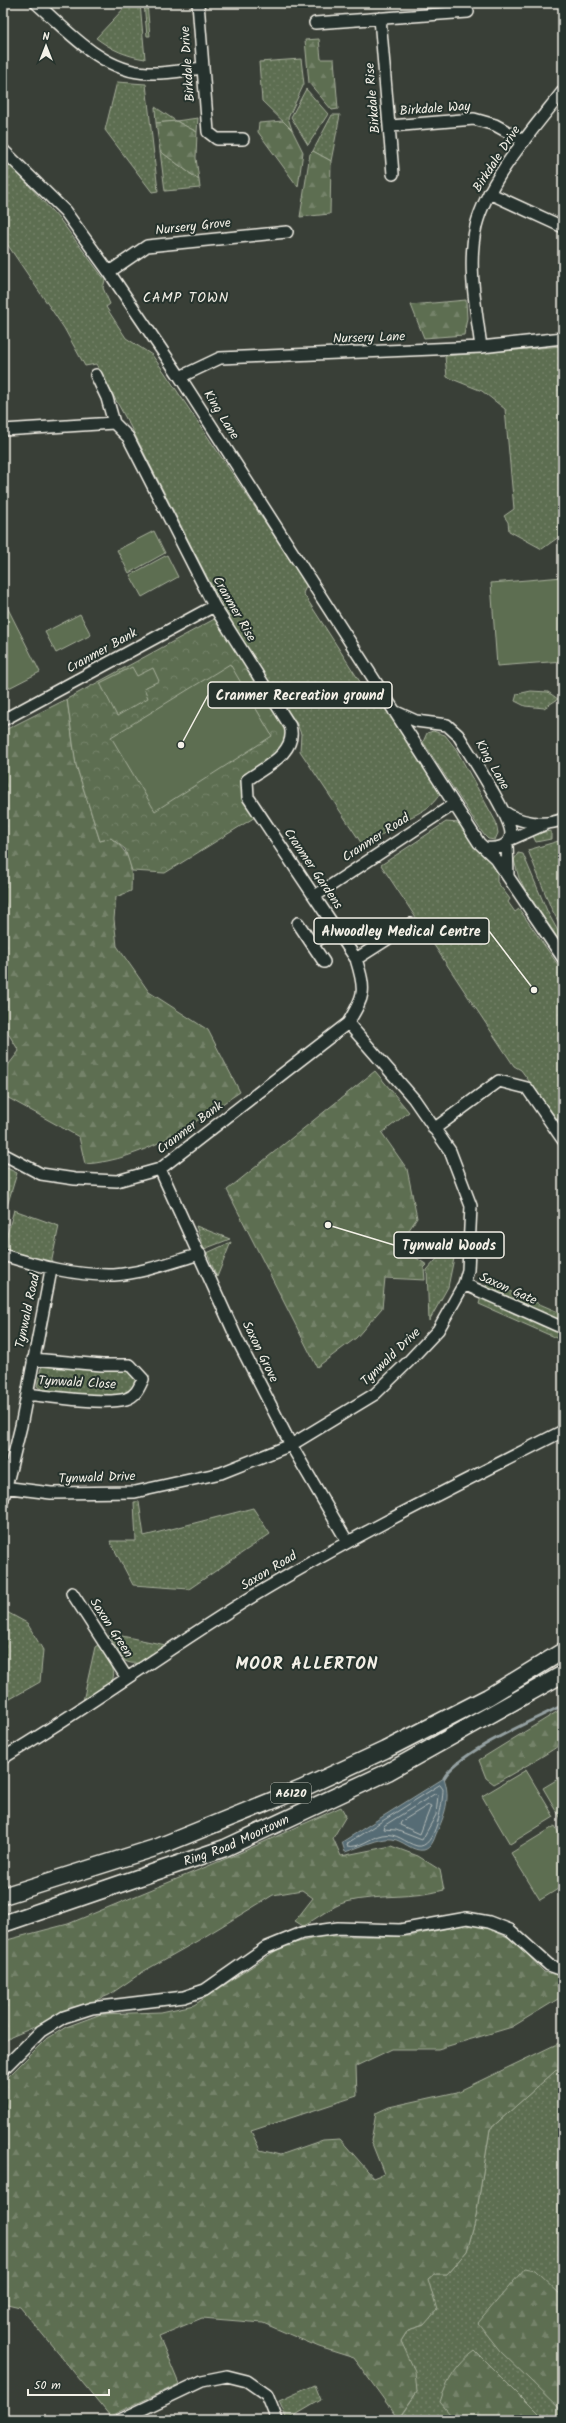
<svg xmlns="http://www.w3.org/2000/svg" width="566" height="2423" viewBox="0 0 566 2423" font-family="Kalam,sans-serif">
	<defs>
		<pattern id="grass-dots" width="8" height="8" patternUnits="userSpaceOnUse"><rect width="8" height="8" fill="#5d6e51"/><path d="M2 2h.1M6 6h.1" fill="none" stroke="#75836a" stroke-width="1.8" stroke-linecap="round"/></pattern>
		<pattern id="forest-firs" width="22" height="20" patternUnits="userSpaceOnUse"><rect width="22" height="20" fill="#5d6e51"/><path d="M5 1l3.5 6h-7zM16 11l3.5 6h-7z" fill="#75836a"/></pattern>
		<pattern id="park-crowns" width="20" height="18" patternUnits="userSpaceOnUse"><rect width="20" height="18" fill="#5d6e51"/><path d="M2 6a3 3 0 1 1 6 0M12 15a3 3 0 1 1 6 0" fill="none" stroke="#75836a"/></pattern>
	</defs>
	<rect width="100%" height="100%" fill="#393f37"/>
	<filter id="ink" filterUnits="userSpaceOnUse"><feTurbulence type="fractalNoise" baseFrequency=".025" numOctaves="2"/><feDisplacementMap in="SourceGraphic" scale="8" xChannelSelector="R" yChannelSelector="G"/><feConvolveMatrix kernelMatrix="1 2 1 2 8 2 1 2 1" color-interpolation-filters="sRGB"/></filter>
	<g filter="url(#ink)">
		<path fill="url(#grass-dots)" stroke="#a8b09c" d="M129 3H140L145 59C126 56 112 50 96 38Z
			M144 3H147L150 36H147Z
			M301 59 304 84 288 118 292 130 262 101 259 62Z
			M117 82 146 84 158 191 152 192 105 130Z
			M306 89 328 114 308 145 291 117Z
			M155 107 176 121 198 118 197 132 176 121 156 123Z
			M332 115H340L331 161 313 151Z
			M160 151 199 180 200 188 165 191Z
			M3 157 61 221 105 280 103 288 110 304 106 307 126 338 152 355 165 373 307 585 303 593 373 702 380 698 441 791C431 814 405 816 387 831 379 836 373 843 366 850L300 751 301 734 297 724 252 657 210 583 135 435 96 364 85 366 64 328 3 238Z
			M563 346V534L542 549 509 531 508 522 504 516 514 509 505 409 482 391 447 377 445 356Z
			M531 691 548 692 558 699 544 708 525 706 515 701 517 694Z
			M433 731 445 735 456 749 496 822 498 833 495 840 488 839 484 835 423 742 427 733Z
			M446 822 459 823 477 850 489 858 497 867V882L510 899 508 902 515 912 519 909 563 972V1127L521 1070 514 1066 381 865Z
			M551 831V839L536 842 532 834Z
			M562 840 563 842V930L551 908 528 850Z
			M518 853 523 854 548 913 563 940V946L526 891 519 878 514 860Z
			M3 1166 17 1173 7 1206 3 1204Z
			M14 1210 59 1226 51 1264 3 1249Z
			M196 1226 230 1239 204 1249Z
			M459 1234 448 1287 429 1321 427 1270Z
			M231 1242 217 1277 207 1253Z
			M488 1282 563 1314V1322L485 1288Z
			M481 1297 563 1333V1341L479 1304Z
			M44 1365 126 1370 135 1376C136 1381 136 1387 132 1391 119 1401 47 1397 37 1386L41 1368Z
			M134 1502H139L144 1536 253 1508 270 1534 189 1589 133 1585 110 1541H136Z
			M5 1611 27 1623 43 1650 40 1682 3 1703V1615Z
			M112 1634 166 1645C154 1654 141 1669 125 1661L109 1636Z
			M98 1645C105 1655 118 1668 112 1681L83 1701 95 1647Z
			M563 2064V2420H398L417 2392 401 2341 408 2330 424 2325 427 2279 434 2274H447L467 2251 475 2222 490 2129Z
			M315 2385 321 2400 287 2420 279 2401Z"/>
		<path fill="url(#forest-firs)" stroke="#a8b09c" d="M319 39 321 59H334L338 109 332 110 309 83 305 40Z
			M176 121 197 132 196 158 199 180 160 151 156 123Z
			M283 121 292 130 303 152 298 187 258 132 259 123Z
			M313 151 331 161 330 214 300 217 310 154Z
			M466 300 467 318 464 335 424 338 411 305Z
			M67 699 76 765 100 841 111 838C132 855 132 865 131 891L116 897 114 919 117 946 149 992 208 1030 240 1092C192 1124 145 1160 85 1164L79 1137 3 1095V1072L19 1051 3 1025V731Z
			M375 1071 409 1112 382 1133 407 1169 417 1218 398 1246 427 1265 424 1268 425 1280 385 1278 382 1308 356 1338 317 1367 227 1190Z
			M563 1708V1742C560 1747 505 1778 494 1784L486 1778 479 1760Z
			M341 1807 346 1816 333 1838 341 1856 391 1846 418 1856 440 1870 444 1890C412 1899 378 1894 346 1902 332 1906 316 1919 303 1926L295 1921 313 1898 302 1890 273 1895 199 1940 144 1971 109 1995 11 2037 3 2043V1941L68 1924 242 1852Z
			M469 1924 483 1926 514 1940 544 1972 563 1976V1996L512 2027 438 2049H392L356 2066 357 2096 251 2131 260 2150 280 2155 323 2140 340 2139 374 2178 384 2174 371 2141 376 2113 389 2107 457 2092 563 2041V2064L490 2129 475 2222 467 2251 447 2274H434L428 2279 437 2310 424 2325 408 2330 401 2341 415 2371 417 2392 398 2419 354 2358 319 2347 263 2323 202 2318 159 2336 179 2384 110 2416 20 2307 3 2303V2082L45 2040 66 2027 101 2014 161 2012 194 2005 283 1946 323 1936H409Z
			M525 2268 535 2270 563 2297V2412L500 2351 478 2323Z
			M475 2351 544 2420H455L440 2402C446 2382 458 2363 475 2351Z"/>
		<path fill="url(#park-crowns)" stroke="#a8b09c" d="M220 616 290 726 292 741 247 780 260 814 165 873 132 871 125 849 111 838 100 841 76 765 67 699Z"/>
		<path fill="#5d6e51" stroke="#a8b09c" d="M154 531 165 553 129 573 117 550Z
			M167 555 178 577 142 597 130 575Z
			M563 577V661L497 666 491 583Z
			M3 599 40 672 3 691Z
			M80 614 91 635 56 653 45 632Z
			M230 664 272 736 155 811 111 737Z
			M132 667 137 676 153 668 159 681 144 688 148 698 117 716 100 683Z
			M526 1770 554 1817 510 1844 482 1796Z
			M563 1776V1822L543 1788Z
			M555 1826 563 1840V1886L540 1900 511 1853Z"/>
		<path fill="#566c74" stroke="#95a1a2" d="M444 1778C451 1798 445 1815 436 1834 434 1840 431 1848 424 1850 412 1852 403 1840 392 1839 380 1837 358 1848 345 1852L342 1842Z"/>
		<g fill="none" stroke-linecap="round" stroke-linejoin="round">
			<path stroke="#b5bcba" stroke-width="1" d="M440 1785 443 1789C443 1801 436 1850 417 1846 405 1843 397 1832 382 1835 371 1837 359 1849 347 1846L348 1843Z
				M435 1794 438 1795 436 1815 422 1840 396 1830 383 1829 384 1826Z
				M429 1805 431 1806 420 1834 400 1825 401 1822Z"/>
			<path stroke="#95a1a2" stroke-width="3" d="M444 1778C458 1752 534 1720 563 1705"/>
			<defs>
				<path id="minor" d="M36 3C68 31 103 72 148 73 166 74 185 70 203 68
					M198 3 208 132 217 139H243
					M380 18 393 174
					M315 23 468 12
					M391 126 474 119 495 125 524 141
					M3 150 65 211 109 272 180 377 454 804 479 843 496 859 563 958
					M489 193 563 227
					M109 272 147 246 287 232
					M481 347C476 308 467 265 476 226 487 181 535 127 563 91
					M180 377 220 358 481 347 563 338
					M3 430 114 423
					M394 711 416 721 447 725 458 735C469 753 511 816 511 834 510 848 495 849 485 848
					M3 720 214 606
					M503 811C519 823 545 827 563 819
					M509 840 545 824
					M507 843 508 877
					M315 896 454 804
					M298 923 324 962
					M312 944 336 928
					M356 959 411 924
					M434 1129 499 1081 527 1088 563 1140
					M3 1154 41 1174 75 1179 117 1181 160 1169 348 1023C365 995 366 991 356 959L248 797 247 780C265 767 298 752 290 726L214 606 128 437 114 423 107 398 96 375
					M160 1169 237 1339 291 1445 347 1541
					M3 1255C39 1266 75 1276 114 1275 143 1273 172 1262 200 1254
					M464 1284 563 1328
					M27 1394C51 1397 105 1405 126 1399 136 1396 139 1388 143 1379L130 1365H102L33 1359
					M3 1487 51 1493 135 1492 221 1473 291 1445 375 1394 408 1362 438 1330 464 1284 468 1270 471 1206 450 1151 414 1099 348 1023
					M3 1499 21 1426 51 1270
					M72 1593 127 1678
					M3 1758C89 1707 169 1647 255 1595 355 1535 459 1484 563 1431
					M3 2069 41 2031 64 2017 92 2008 184 1997 205 1990 265 1948 302 1933 338 1928 400 1930 467 1918 489 1922 510 1930 549 1965 563 1970
					M120 2420 202 2381 227 2376 247 2381 267 2395 277 2420"/>
				<g id="highway">
					<path d="M3 1896 158 1847 301 1789 385 1750 488 1697 563 1651"/>
					<path id="s1" d="M3 1924 225 1848 388 1772 563 1674"/>
				</g>
			</defs>
			<use href="#minor" stroke="#f4f1e8" stroke-width="14"/>
			<use href="#highway" stroke="#f4f1e8" stroke-width="19"/>
			<use href="#minor" stroke="#26332d" stroke-width="11"/>
			<use href="#highway" stroke="#26332d" stroke-width="16"/>
		</g>
	</g>
	<g text-anchor="middle" dominant-baseline="central" stroke-width="4" stroke-linejoin="round" paint-order="stroke">
		<rect fill="#26332d" stroke="#b6b8b0" stroke-width="1" x="271" y="1783" width="40" height="20" rx="3"/>
		<g font-size="12" font-weight="bold" fill="#f4f1e8">
			<text x="291" y="1793">A6120</text>
		</g>
		<g font-size="13" fill="#f4f1e8" stroke="#26332d">
			<text transform="translate(188 64) rotate(-94)">Birkdale Drive</text>
			<text transform="translate(373 98) rotate(-95)">Birkdale Rise</text>
			<text transform="translate(435 109) rotate(-4)">Birkdale Way</text>
			<text transform="translate(497 159) rotate(-57)">Birkdale Drive</text>
			<text transform="translate(193 227) rotate(-6)">Nursery Grove</text>
			<text transform="translate(369 338) rotate(-2)">Nursery Lane</text>
			<text transform="translate(221 415) rotate(58)">King Lane</text>
			<text transform="translate(234 609) rotate(60)">Cranmer Rise</text>
			<text transform="translate(102 651) rotate(-29)">Cranmer Bank</text>
			<text transform="translate(492 765) rotate(60)">King Lane</text>
			<text transform="translate(376 838) rotate(-33)">Cranmer Road</text>
			<text transform="translate(313 869) rotate(56)">Cranmer Gardens</text>
			<text transform="translate(190 1128) rotate(-37)">Cranmer Bank</text>
			<text transform="translate(508 1289) rotate(24)">Saxon Gate</text>
			<text transform="translate(28 1311) rotate(-78)">Tynwald Road</text>
			<text transform="translate(260 1352) rotate(64)">Saxon Grove</text>
			<text transform="translate(391 1357) rotate(-44)">Tynwald Drive</text>
			<text transform="translate(77 1383) rotate(3)">Tynwald Close</text>
			<text transform="translate(97 1478) rotate(-2)">Tynwald Drive</text>
			<text transform="translate(269 1571) rotate(-31)">Saxon Road</text>
			<text transform="translate(111 1628) rotate(57)">Saxon Green</text>
			<text stroke="none"><textPath href="#s1" startOffset="248">Ring Road Moortown</textPath></text>
		</g>
		<g font-size="14" letter-spacing="1" fill="#f4f1e8" stroke="#26332d">
			<text x="186" y="298">CAMP TOWN</text>
		</g>
		<g font-size="17" font-weight="bold" letter-spacing="1" fill="#f4f1e8" stroke="#26332d">
			<text x="307" y="1664">MOOR ALLERTON</text>
		</g>
	</g>
	<path fill="none" stroke="#f4f1e8" stroke-width="1.5" d="M181 745L208 695M534 990L489 931M328 1225L394 1245"/>
	<g fill="#f4f1e8" stroke="#26332d" stroke-width="1.5">
		<circle cx="181" cy="745" r="4"/>
		<circle cx="534" cy="990" r="4"/>
		<circle cx="328" cy="1225" r="4"/>
	</g>
	<g fill="#26332d" stroke="#f4f1e8" stroke-width="1.5">
		<rect x="208" y="682" width="184" height="26" rx="4"/>
		<rect x="314" y="918" width="175" height="26" rx="4"/>
		<rect x="394" y="1232" width="110" height="26" rx="4"/>
	</g>
	<g font-size="14" text-anchor="middle" font-weight="bold" fill="#f4f1e8">
		<text x="300" y="700">Cranmer Recreation ground</text>
		<text x="401" y="936">Alwoodley Medical Centre</text>
		<text x="449" y="1250">Tynwald Woods</text>
	</g>
	<rect width="566" height="2423" fill="none" stroke="#26332d" stroke-width="16"/>
	<rect x="8" y="8" width="550" height="2407" fill="none" stroke="#f4f1e8" stroke-width="1.5" filter="url(#ink)"/>
	<g transform="translate(46 46)" stroke="#26332d" stroke-width="3" paint-order="stroke">
	<path d="M0-3L7 15L0 10L-7 15Z" fill="#f4f1e8"/>
	<text y="-6" font-size="11" font-weight="bold" text-anchor="middle" fill="#f4f1e8">N</text>
	</g>
	<path d="M28 2389v6h81v-6" fill="none" stroke="#f4f1e8" stroke-width="2"/>
	<text x="34" y="2389" font-size="12" fill="#f4f1e8" stroke="#26332d" stroke-width="3" paint-order="stroke">50 m</text>
</svg>
